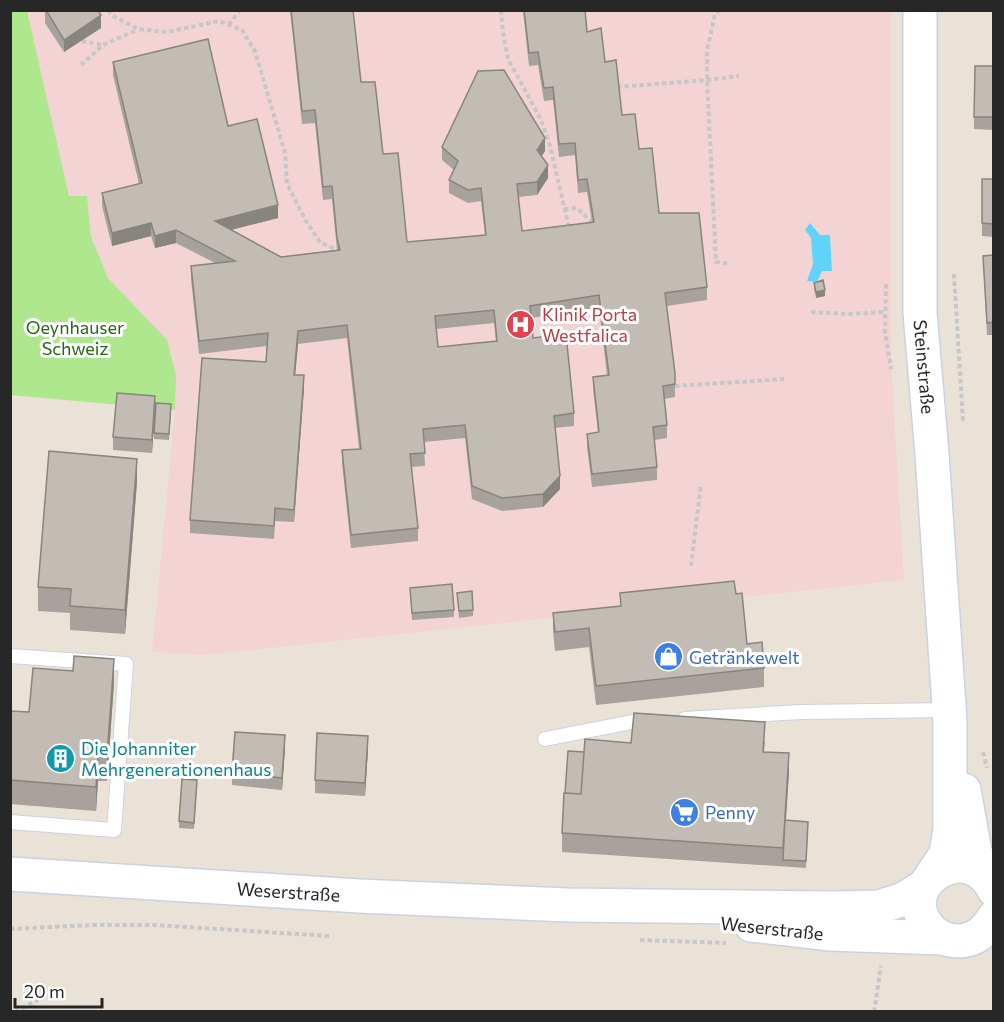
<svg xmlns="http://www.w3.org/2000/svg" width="1004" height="1022" viewBox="0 0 1004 1022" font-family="Commissioner,sans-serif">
	<rect width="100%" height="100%" fill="#ebe2d7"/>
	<path fill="#f4d3d5" d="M27 11H891V361L904 580 205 655 152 652 175 410 176 375 136 309 108 278 91 237 87 196H69Z"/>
	<path fill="#aee78e" d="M10 11H27L69 196H87L91 237 108 278 167 340 176 375 175 410 11 395Z"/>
	<path fill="#60d3f8" d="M810 223 820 235H830L832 271H822L817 282 807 281 813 264 811 238 805 230Z"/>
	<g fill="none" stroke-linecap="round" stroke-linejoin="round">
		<defs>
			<path id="lane" d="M10 656 126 664 114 830 10 822
				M685 719 801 712 950 710
				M545 739 632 722 651 721"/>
			<g id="secondary">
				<path id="s1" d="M920 10V313L932 454 950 721V829L946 854 932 875"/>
				<path d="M964 790 975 852 986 878"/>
				<path id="s2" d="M10 874 359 896 568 905 834 908 879 907 904 899 923 887"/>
				<path d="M994 890C968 837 896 883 927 925 934 935 945 941 958 941 975 941 986 931 994 917"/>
				<path d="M751 925 831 934 941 938"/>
			</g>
		</defs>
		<use href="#lane" stroke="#ccd1e2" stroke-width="16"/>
		<use href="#secondary" stroke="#ccd1e2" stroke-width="36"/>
		<path stroke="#c7c7c7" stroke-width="4" stroke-dasharray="4.5 3" stroke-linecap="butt" d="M108 10 113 16 138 29 167 32 219 21 242 30 255 51 285 153 287 184 306 221 320 242 337 250
			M501 10 503 33 508 59 540 118 549 142 569 227
			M720 10 715 14 707 51V80L716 262 730 264
			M229 25 240 10
			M82 41 102 45
			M81 65 103 45 137 30
			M617 87 707 80 739 76
			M564 209 577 208 593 223
			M954 274 963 422
			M886 284 885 332 891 369
			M811 312 847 314 885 312
			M675 386 784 379
			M691 566 701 484
			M983 752 987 768
			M10 929 93 925H155L329 936
			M640 940 726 943
			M15 1012 38 1000
			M874 1012 881 966"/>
		<use href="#lane" stroke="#fff" stroke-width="14"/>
		<use href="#secondary" stroke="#fff" stroke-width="33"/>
	</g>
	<path fill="#a7a29b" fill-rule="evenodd" d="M45 10 101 28 64 52 45 23Z
		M290 10H353L361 82 383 154 407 242 485 235 481 201 468 203 449 193V180L454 170 442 160V147L545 151 542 156 548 178 537 195 518 197 522 231 592 222 587 192 578 193 575 155 559 157 553 100 544 101 538 65 529 66 523 10H585L587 32 605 62 622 115 639 149 659 213 707 287V300L667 306 675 386V397L664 399 667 425V438L654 440 657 467V480L592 487 587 447V434L598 432 593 389V377L607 375 599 308 531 318 533 338 574 413V426L555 428 560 489 543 507 502 511 472 499 465 438 424 442 425 466 411 467 418 528V541L351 548 342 463V450L359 449 347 338 298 344 295 375 304 388 294 522 275 521 274 539 190 533V520L266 362 267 346 199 354 191 279V266L215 263 176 243 155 248 151 236 112 246 102 206V193L139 184 113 75V62L228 126 278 218 231 230 281 257 337 250 332 199 323 200 315 123 302 124ZM494 323 496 341 438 347 436 329Z
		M993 66V130L974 129V117Z
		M982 179H993V237L982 236Z
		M993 255V335H987L983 256Z
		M814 283 825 296 816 298 814 289Z
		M155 409 152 453 113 450V437Z
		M171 411 169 440 154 439V433Z
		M137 482 125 634 70 630V613L38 611V587Z
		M410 588 454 610V617L412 620Z
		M457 593 473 610V616L459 618Z
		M620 593 736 594 747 644 764 668V687L596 705 589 647 555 651 553 632V613L620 606Z
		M114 683 107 781H98L96 811 10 804V711L29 712Z
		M765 741 764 752 789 772 786 820 808 828 806 868 562 852V833L584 752 631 743Z
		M285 748 282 790 232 785V772Z
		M368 749 365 796 315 793V780Z
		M197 786 194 829 179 828V821Z"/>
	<path fill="#88847e" d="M101 15V28L64 52V40Z
		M545 138V151L537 163V150Z
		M548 165V178L537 195V182Z
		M278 205V218L215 234V221Z
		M151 223V236L112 246V233Z
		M176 230V243L155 248V236Z
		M825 290V296L816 298V292Z
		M298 331V344L294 388V375Z
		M304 375V388L294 522V510Z
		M155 396V409L152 453V440Z
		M137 459V482L125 634V610Z
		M560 476V489L543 507V494Z
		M114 659V683L107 781V757Z
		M285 735V748L282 790V778Z
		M368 736V749L365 796V783Z
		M789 753V772L783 860V848Z
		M98 757V781L96 811V787Z"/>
	<path fill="#c2bcb4" stroke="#88847e" stroke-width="1.5" fill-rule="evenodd" d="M46 10H98L101 15 64 40Z
		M291 10H353L361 82H375L383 154 398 153 407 242 486 235 481 188 468 190 449 180 458 161 442 147 478 71 504 70 545 138 537 150 548 165 537 182 517 184 522 231 594 222 587 179 578 180 575 143 559 144 553 87 544 88 538 52 529 53 524 10H585L587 32 601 28 605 62 616 60 622 115 635 114 639 149 652 148 659 213H699L707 287 665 293 675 373V384L663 386 667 425 653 427 657 467 592 474 587 434 599 432 593 377 609 375 599 295 530 306 533 338 566 334 574 413 554 416 560 476 543 494 502 498 472 486 465 425 423 429 425 453 410 454 418 528 351 535 342 450 361 449 347 325 298 331 294 375H304L294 510 275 508 274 526 190 520 202 358 266 362 268 333 199 341 191 266 235 261 176 230 155 236 151 223 112 233 102 193 142 183 113 62 208 39 228 126 257 119 278 205 215 221 281 257 340 250 337 238 332 186 323 187 315 110 302 111ZM494 310 497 341 438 347 435 316Z
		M975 66H993V117H974Z
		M982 179H993V224L982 223Z
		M993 255V322L987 323 983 256Z
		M823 280 825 290 816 292 814 283Z
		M117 393 155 396 152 440 113 437Z
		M156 403 171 404 169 434 154 433Z
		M49 451 137 459 125 610 70 606 71 589 38 587Z
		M734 581 736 594 742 593 747 644 762 642 764 668 596 686 589 628 555 632 553 613 621 606 620 593Z
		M452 584 454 610 412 613 410 588Z
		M472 591 473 610 459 611 457 593Z
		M74 656 114 659 107 757H98L96 787 10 780V711L29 712 33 668 73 671Z
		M634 713 765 722 763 752 789 753 783 848 562 833 564 793 581 794 585 739 631 743Z
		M235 732 285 735 282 778 232 772Z
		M317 733 368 736 365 783 315 780Z
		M568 751 584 752 581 794 565 793Z
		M182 779 197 780 194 823 179 821Z
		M785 820 808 822 806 861 783 860Z"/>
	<defs>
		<symbol id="hospital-disc" viewBox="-11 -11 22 22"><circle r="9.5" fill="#e0444e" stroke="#fff"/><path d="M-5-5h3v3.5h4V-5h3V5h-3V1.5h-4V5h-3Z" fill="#fff"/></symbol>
		<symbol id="shop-disc" viewBox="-11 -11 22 22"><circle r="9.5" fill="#3f7fe0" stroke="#fff"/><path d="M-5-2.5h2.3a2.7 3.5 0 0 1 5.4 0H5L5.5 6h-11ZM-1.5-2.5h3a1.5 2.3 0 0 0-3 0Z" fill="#fff"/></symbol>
		<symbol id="building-disc" viewBox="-11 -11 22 22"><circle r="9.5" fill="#0f9aa8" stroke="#fff"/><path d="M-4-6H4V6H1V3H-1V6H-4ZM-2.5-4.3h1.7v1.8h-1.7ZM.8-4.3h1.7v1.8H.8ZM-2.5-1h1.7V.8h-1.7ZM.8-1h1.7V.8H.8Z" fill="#fff"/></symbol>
		<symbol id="supermarket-disc" viewBox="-11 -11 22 22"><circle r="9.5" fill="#3f7fe0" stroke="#fff"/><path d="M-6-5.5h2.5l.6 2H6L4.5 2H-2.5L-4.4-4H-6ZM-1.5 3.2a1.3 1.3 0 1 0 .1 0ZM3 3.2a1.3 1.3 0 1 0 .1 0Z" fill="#fff"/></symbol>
	</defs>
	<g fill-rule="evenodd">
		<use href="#hospital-disc" x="504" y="308" width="33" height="33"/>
		<use href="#shop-disc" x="652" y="640" width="33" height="33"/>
		<use href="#building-disc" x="44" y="742" width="33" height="33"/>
		<use href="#supermarket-disc" x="668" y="796" width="33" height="33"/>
	</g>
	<g text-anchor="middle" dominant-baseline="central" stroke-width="6" stroke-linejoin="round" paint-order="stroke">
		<g font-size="18" fill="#be3a42" stroke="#fff" text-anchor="start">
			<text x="542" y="314">Klinik Porta<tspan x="542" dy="21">Westfalica</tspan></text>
		</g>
		<g font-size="18" fill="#276813" stroke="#fff">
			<text x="75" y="327">Oeynhauser<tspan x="75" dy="21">Schweiz</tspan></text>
		</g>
		<g font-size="18" fill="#272727" stroke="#fff">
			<text stroke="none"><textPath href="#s1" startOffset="357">Steinstraße</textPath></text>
			<text stroke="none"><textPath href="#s2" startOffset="279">Weserstraße</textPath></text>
			<text transform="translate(772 928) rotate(6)">Weserstraße</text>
		</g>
		<g font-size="18" fill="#366cbe" stroke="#fff" text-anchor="start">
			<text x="689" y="657">Getränkewelt</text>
			<text x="705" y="812">Penny</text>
		</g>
		<g font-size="18" fill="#0d838f" stroke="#fff" text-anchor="start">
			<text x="81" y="748">Die Johanniter<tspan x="81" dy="21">Mehrgenerationenhaus</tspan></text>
		</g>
	</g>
	<rect width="1004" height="1022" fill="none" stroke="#272727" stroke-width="24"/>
	<path d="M15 998v9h87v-9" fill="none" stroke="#272727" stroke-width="3"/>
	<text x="24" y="998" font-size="18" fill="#272727" stroke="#ffffff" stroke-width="4.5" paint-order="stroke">20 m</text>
</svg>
